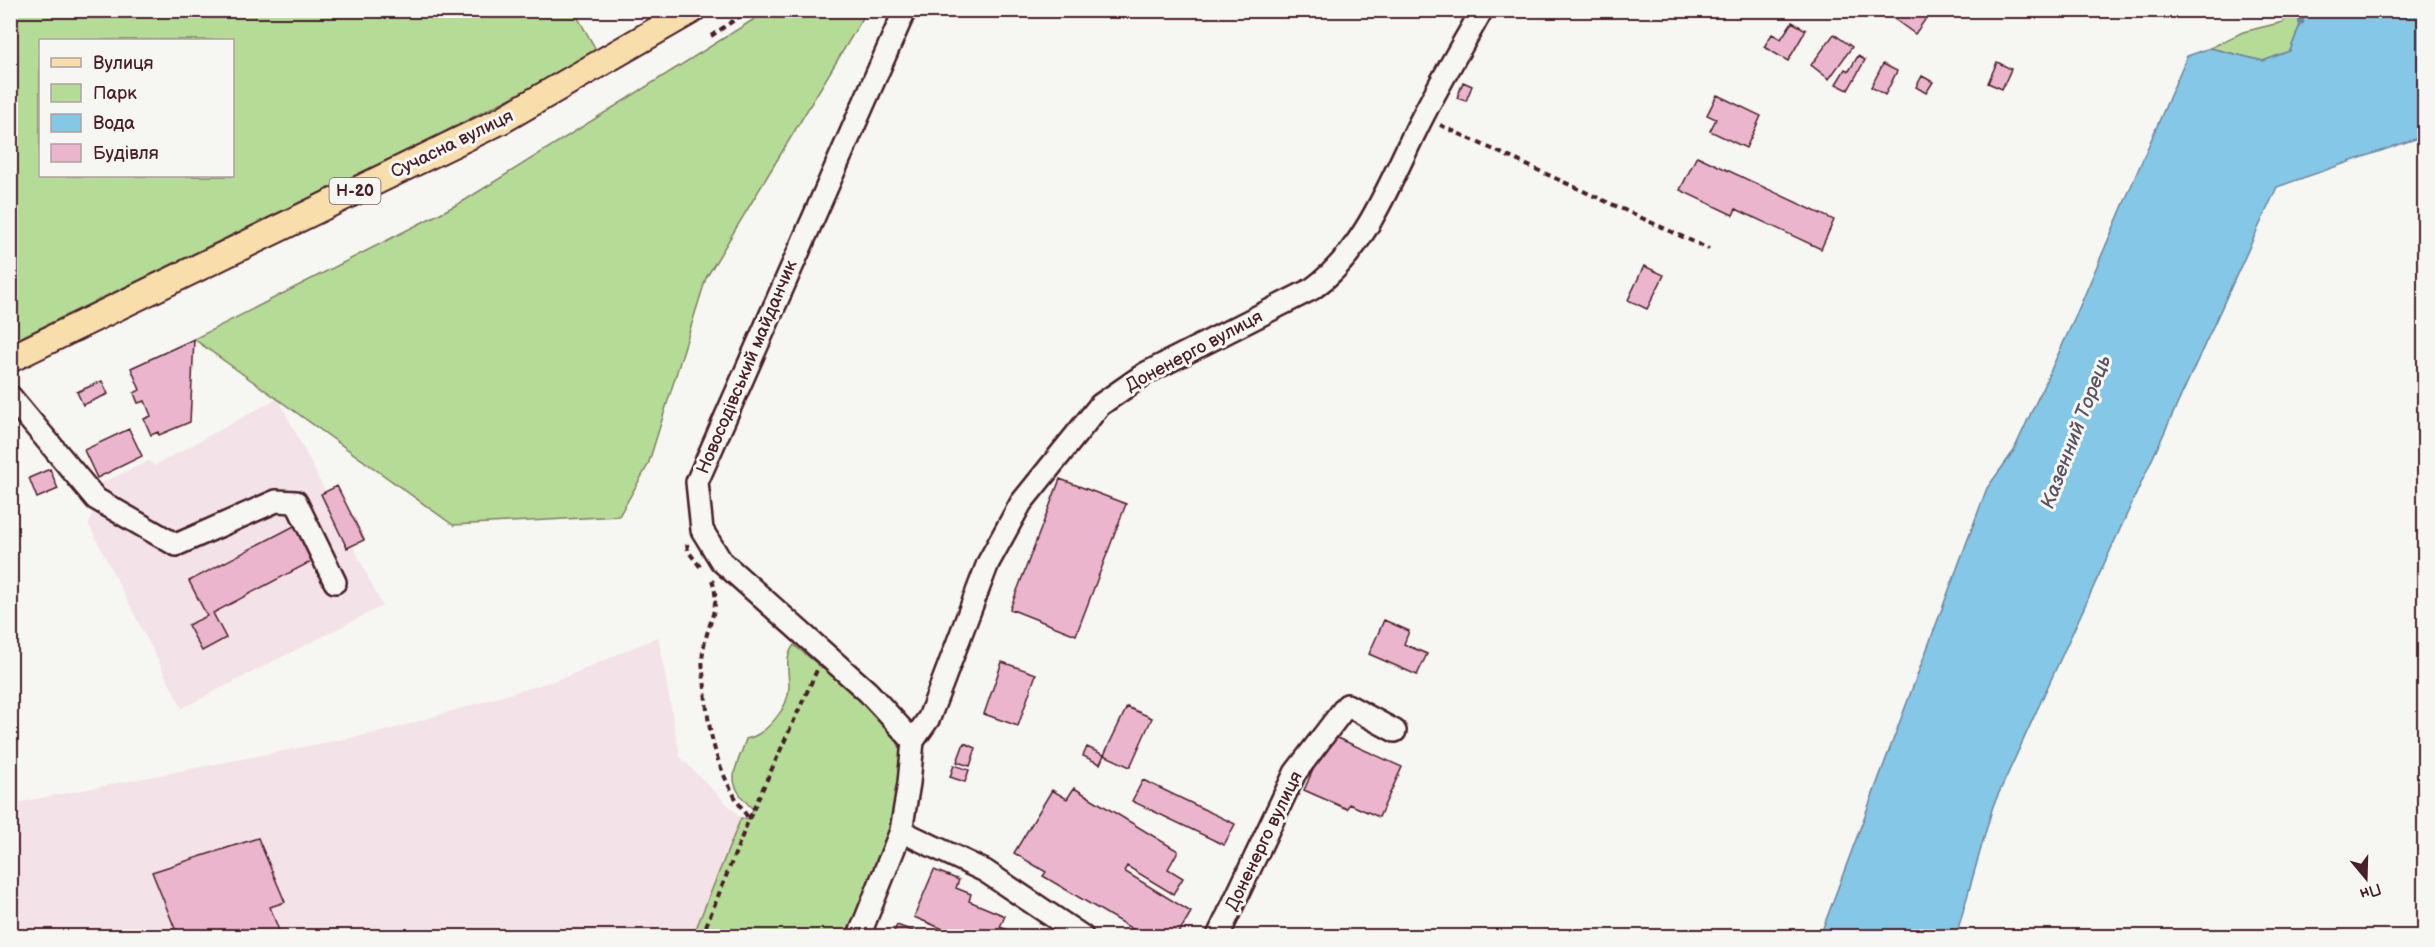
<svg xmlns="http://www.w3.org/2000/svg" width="2435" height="947" viewBox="0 0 2435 947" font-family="'Balsamiq Sans',sans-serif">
	<rect width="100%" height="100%" fill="#f6f6f2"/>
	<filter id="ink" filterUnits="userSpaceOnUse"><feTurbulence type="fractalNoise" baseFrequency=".0167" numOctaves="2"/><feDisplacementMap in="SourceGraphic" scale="12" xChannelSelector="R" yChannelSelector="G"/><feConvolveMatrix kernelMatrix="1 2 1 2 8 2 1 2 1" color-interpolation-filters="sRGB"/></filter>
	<g filter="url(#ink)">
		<path fill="#f3e2e7" d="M278 398 325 491 337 486 364 540 353 546 382 606 182 708 89 525 96 499 101 483 149 461 154 466Z
			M658 637 680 757 741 818 693 936H11V804L386 731 563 678Z"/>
		<path fill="#b5dc97" stroke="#807e61" stroke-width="1.5" fill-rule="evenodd" d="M10 11H574L598 53 438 135 11 342ZM40 40H232V176H40Z
			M767 11H867L706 278 648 465 619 516 453 525 194 339 462 202Z
			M2291 11H2309L2301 22 2290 51 2263 61 2210 48 2243 32 2283 22Z
			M794 645C822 669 881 709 897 741 920 788 867 891 849 936H693L741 818 749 819 753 809C723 781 735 773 746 739 766 735 789 708 789 687 789 671 784 658 794 645Z"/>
		<path fill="#85c7e6" stroke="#6d849b" stroke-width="1.5" d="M2309 11H2424V136L2277 187 1993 806 1956 936H1820L1987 488 2013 452 2073 322 2187 56 2210 48 2263 61 2290 51 2301 22Z"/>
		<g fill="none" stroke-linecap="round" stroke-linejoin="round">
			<path stroke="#6d849b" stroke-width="6" d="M2300 10 2301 22"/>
		</g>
		<path fill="#ebb5ce" stroke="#4a1f2b" stroke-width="1.5" d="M1882 10H1932L1915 34Z
			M1792 22 1806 30 1788 61 1764 47 1772 34 1781 39Z
			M1834 34 1852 47 1829 79 1811 65Z
			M1858 56 1865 60 1848 90 1836 84 1845 69 1849 71Z
			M1997 62 2011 69 2002 89 1988 83Z
			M1883 64 1897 71 1885 95 1871 87Z
			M1922 76 1933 82 1926 93 1916 87Z
			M1463 82 1472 86 1466 101 1457 98Z
			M1717 95 1761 116 1746 148 1710 131 1716 119 1707 115Z
			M1697 156 1834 220 1821 249 1736 209 1733 215 1680 190Z
			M1644 266 1664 275 1647 309 1628 300Z
			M194 339 190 422 159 435 158 432 151 435 144 419 151 416 145 401 138 403 134 393 140 390 131 368Z
			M102 381 108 394 83 405 77 392Z
			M129 429 142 456 97 478 84 450Z
			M50 469 58 489 37 498 29 478Z
			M1060 479 1126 504 1076 635 1010 609Z
			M337 486 364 540 347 548 321 494Z
			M296 525 314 560 213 613 226 638 202 651 188 625 207 616 189 581Z
			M1384 620 1409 631 1404 644 1427 654 1417 675 1369 654Z
			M1002 662 1036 674 1018 726 984 714Z
			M1127 707 1152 718 1130 767 1104 755Z
			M1329 734 1402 767 1379 817 1349 804 1347 809 1304 790Z
			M964 743 976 748 970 766 957 762Z
			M1087 747 1104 755 1100 764 1083 756Z
			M954 765 969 770 965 782 950 777Z
			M1143 780 1235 824 1224 845 1132 801Z
			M1074 788 1178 851 1168 869 1183 878 1173 894 1127 866 1124 871 1191 912 1177 936H1144L1043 876 1046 872 1014 853 1052 790 1067 799Z
			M258 838 285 902 270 907 281 936H178L152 872Z
			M934 870 959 880 956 888 971 894 969 901 1005 916 1000 927 1023 936H954L955 934 914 917Z
			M897 925 926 936H892Z"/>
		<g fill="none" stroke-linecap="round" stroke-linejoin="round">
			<defs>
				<path id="minor" d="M10 396 96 499 176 545 276 501 296 502 335 582
					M913 741 929 718 988 563 1021 503 1100 405 1146 373 1312 289C1367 250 1392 176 1422 118 1440 82 1462 46 1482 10
					M901 831 985 871 1082 936
					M859 936 901 831 909 783 913 741 868 692 721 561 702 530 697 482 905 10
					M1218 936 1295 773 1347 705 1395 731"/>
				<path id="major" d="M10 359 502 120 692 10"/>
			</defs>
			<use href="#minor" stroke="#4a1f2b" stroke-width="26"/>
			<use href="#major" stroke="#4a1f2b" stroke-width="30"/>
			<path stroke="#4a1f2b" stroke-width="4" stroke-dasharray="6 4.5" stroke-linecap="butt" d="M711 36 749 10
				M1440 125 1709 249
				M687 544 688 551 701 568
				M712 580C722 607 706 626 703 652 701 664 704 677 705 689 709 741 719 776 749 819
				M702 936 749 819 817 670"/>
			<use href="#minor" stroke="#f6f6f2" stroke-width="21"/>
			<use href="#major" stroke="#f8deab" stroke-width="26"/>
		</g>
	</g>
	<g text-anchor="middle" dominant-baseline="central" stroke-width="6" stroke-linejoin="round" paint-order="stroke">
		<rect fill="#f6f6f2" stroke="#7e6067" stroke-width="1.5" x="329.5" y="178" width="51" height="26" rx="4.5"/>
		<g font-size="16" font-weight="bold" fill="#4a1f2b">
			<text x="355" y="191">Н-20</text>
		</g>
		<g font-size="18" fill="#4a1f2b" stroke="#f6f6f2">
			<text transform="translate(452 144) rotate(-26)">Сучасна вулиця</text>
			<text transform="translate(1194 351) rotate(-28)">Доненерго вулиця</text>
			<text transform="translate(747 367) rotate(-67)">Новосодівський майданчик</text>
			<text transform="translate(1264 841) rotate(-64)">Доненерго вулиця</text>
		</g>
		<g font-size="20" font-style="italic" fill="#5c5163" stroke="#f6f6f2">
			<text transform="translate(2076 432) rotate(-69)">Казенний Торець</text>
		</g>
	</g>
	<rect width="2435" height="947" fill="none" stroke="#f6f6f2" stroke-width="36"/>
	<rect x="18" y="18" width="2399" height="911" fill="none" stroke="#4a1f2b" stroke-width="2" filter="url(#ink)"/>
	<rect x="39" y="39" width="195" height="138" fill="#f6f6f2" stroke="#b1a0a2" stroke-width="1.5"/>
	<rect x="51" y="58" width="30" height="9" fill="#f8deab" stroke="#b1a0a2" stroke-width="1.5"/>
	<text x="93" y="69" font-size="18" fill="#4a1f2b">Вулиця</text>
	<rect x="51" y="84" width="30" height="18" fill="#b5dc97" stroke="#b1a0a2" stroke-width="1.5"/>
	<text x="93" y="99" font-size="18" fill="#4a1f2b">Парк</text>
	<rect x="51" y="114" width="30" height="18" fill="#85c7e6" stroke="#b1a0a2" stroke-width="1.5"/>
	<text x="93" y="129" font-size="18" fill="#4a1f2b">Вода</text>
	<rect x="51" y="144" width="30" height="18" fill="#ebb5ce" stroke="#b1a0a2" stroke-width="1.5"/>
	<text x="93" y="159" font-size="18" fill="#4a1f2b">Будівля</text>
	<g transform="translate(2366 878) rotate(161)" stroke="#f6f6f2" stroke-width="4.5" paint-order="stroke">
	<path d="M0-4.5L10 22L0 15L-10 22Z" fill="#4a1f2b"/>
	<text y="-9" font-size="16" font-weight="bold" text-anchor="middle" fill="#4a1f2b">Пн</text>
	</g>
</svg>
